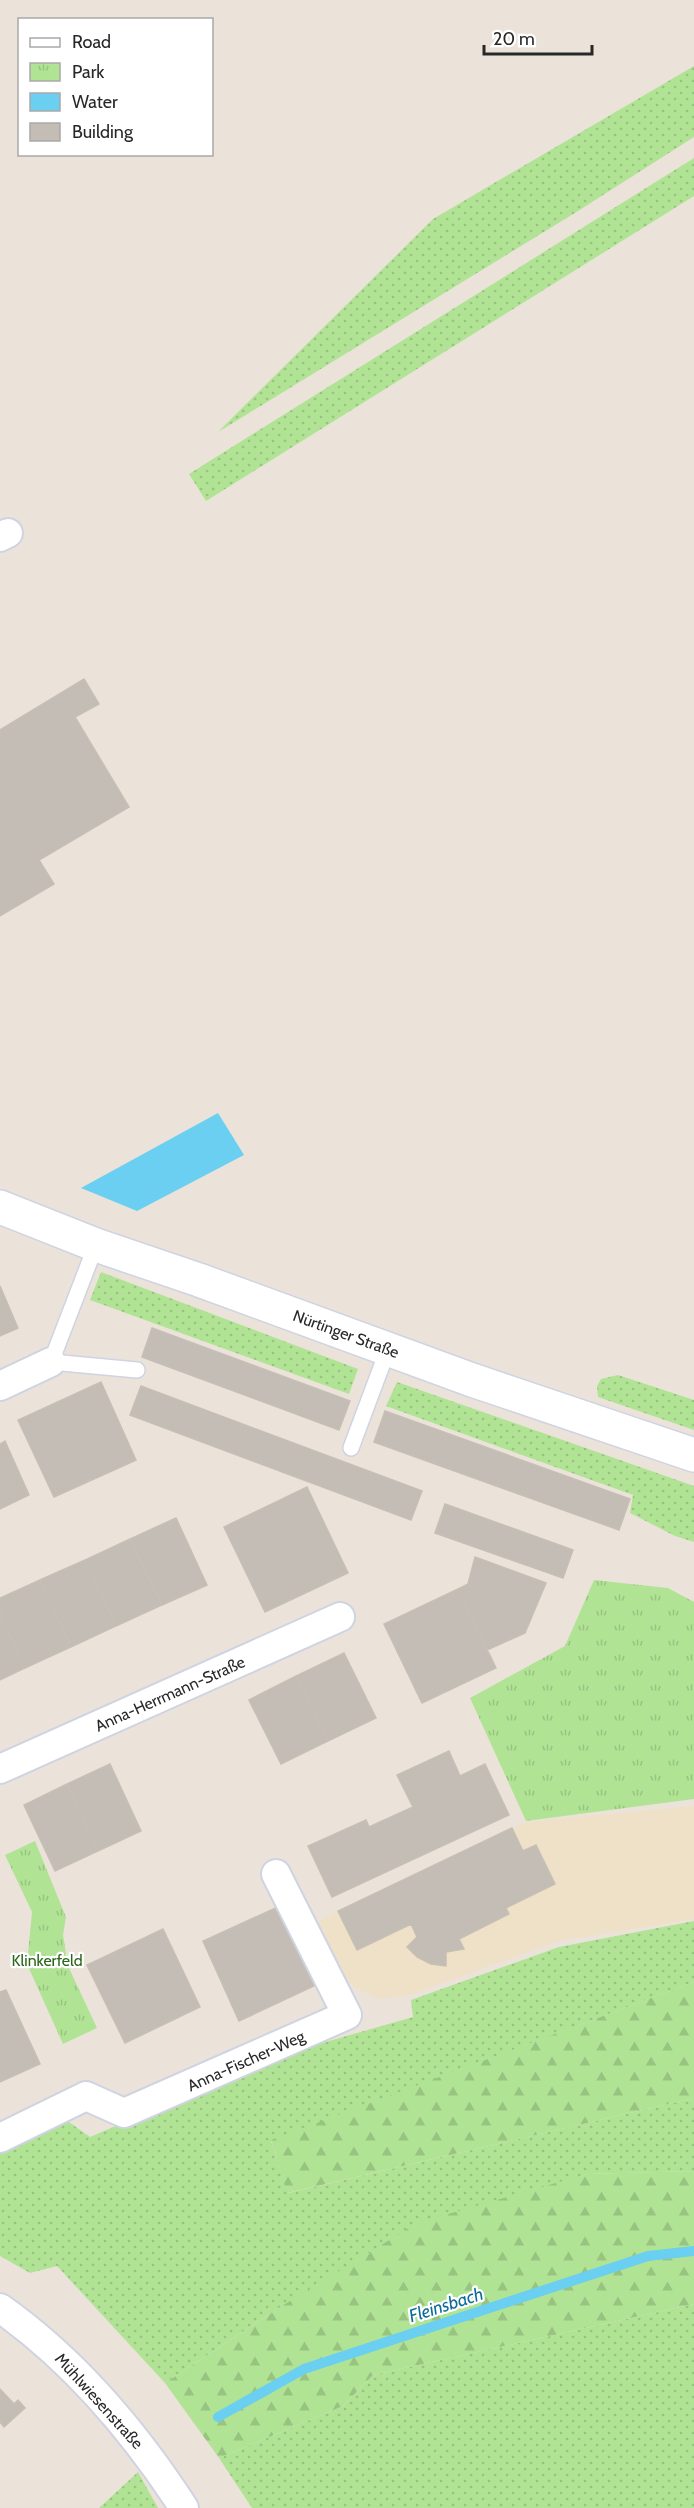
<svg xmlns="http://www.w3.org/2000/svg" width="694" height="2508" viewBox="0 0 694 2508" font-family="Cabin,sans-serif">
	<defs>
		<pattern id="grass-dots" width="8" height="8" patternUnits="userSpaceOnUse" patternTransform="scale(1.5)"><rect width="8" height="8" fill="#b1e395"/><path d="M2 2h.1M6 6h.1" fill="none" stroke="#98c380" stroke-width="1.8" stroke-linecap="round"/></pattern>
		<pattern id="forest-firs" width="22" height="20" patternUnits="userSpaceOnUse" patternTransform="scale(1.5)"><rect width="22" height="20" fill="#b1e395"/><path d="M5 1l3.5 6h-7zM16 11l3.5 6h-7z" fill="#98c380"/></pattern>
		<pattern id="park-tufts" width="24" height="20" patternUnits="userSpaceOnUse" patternTransform="scale(1.5)"><rect width="24" height="20" fill="#b1e395"/><path d="M3 7l-1-3M5 7V3M7 7l1-3M15 17l-1-3M17 17v-4M19 17l1-3" fill="none" stroke="#98c380"/></pattern>
	</defs>
	<rect width="100%" height="100%" fill="#ebe3da"/>
	<path fill="#eee1c8" d="M694 1806V1919L559 1941 410 1995 380 1999 354 1987 336 1966 318 1921 526 1822Z"/>
	<path fill="url(#grass-dots)" d="M694 66V137L578 211 218 432 433 219Z
		M694 158V196L206 501 189 474Z
		M101 1272 358 1369 349 1394 90 1300Z
		M618 1375 694 1400V1430L598 1397 597 1386 601 1379Z
		M397 1382 694 1486V1542L675 1536 630 1513 633 1495 386 1406Z
		M694 1921V1982L271 2141 288 2193 694 2098V2171L587 2174 282 2306 165 2383 57 2266 30 2273 0 2256V2146L62 2117 90 2137 287 2053 413 2017 411 2000 559 1947Z
		M694 2304V2508H252L219 2458 343 2406 373 2375Z
		M138 2472 158 2508H99Z"/>
	<path fill="url(#forest-firs)" d="M694 1982V2098L287 2193 271 2140Z
		M694 2171V2304L373 2375 343 2406 219 2458 165 2383 282 2306 417 2223 587 2174Z"/>
	<path fill="url(#park-tufts)" d="M594 1580 668 1588 694 1602V1799L526 1821 470 1698 565 1646Z
		M35 1841 66 1917 63 1935 68 1966 97 2028 63 2044 27 1964 32 1912 5 1855Z"/>
	<path fill="#6acff0" d="M218 1113 244 1155 137 1211 81 1188Z"/>
	<g fill="none" stroke-linecap="round" stroke-linejoin="round">
		<path stroke="#6acff0" stroke-width="10" d="M218 2417 304 2369 648 2256 694 2251"/>
	</g>
	<path fill="#c3bdb6" stroke="#c6bfb4" stroke-width="1.5" d="M84 679 99 704 75 717 129 807 39 860 54 884 0 916V730Z
		M0 1286 18 1328 0 1336Z
		M152 1328 350 1401 339 1430 142 1357Z
		M101 1382 136 1460 54 1497 18 1420Z
		M141 1386 422 1491 411 1520 130 1415Z
		M385 1411 630 1499 619 1530 374 1442Z
		M5 1441 29 1495 0 1509V1444Z
		M307 1487 348 1573 265 1612 224 1527Z
		M445 1504 573 1550 563 1578 435 1533Z
		M176 1518 207 1585 162 1605 130 1539Z
		M130 1539 162 1605 116 1626 85 1560Z
		M475 1557 546 1583 525 1633 487 1650 458 1589 468 1584Z
		M85 1560 116 1626 71 1647 40 1580Z
		M40 1580 71 1647 25 1668 0 1614V1598Z
		M458 1589 496 1668 422 1703 384 1624Z
		M0 1614 25 1668 0 1680Z
		M344 1653 376 1718 328 1741 296 1676Z
		M296 1676 328 1741 281 1764 249 1700Z
		M449 1751 460 1776 485 1764 509 1815 332 1897 308 1846 366 1820 369 1827 413 1807 397 1775Z
		M110 1764 141 1831 98 1851 67 1784Z
		M67 1784 98 1851 55 1871 24 1805Z
		M512 1828 523 1851 536 1845 555 1884 506 1908 509 1914 459 1939 464 1949 446 1952V1966L431 1964 417 1957 407 1947 417 1937 411 1924 357 1950 338 1911Z
		M280 1906 316 1985 239 2021 203 1941Z
		M163 1929 200 2007 125 2043 87 1965Z
		M6 1990 40 2064 0 2082V1992Z
		M0 2389 14 2404 18 2400 25 2408 4 2427 0 2422Z"/>
	<g fill="none" stroke-linecap="round" stroke-linejoin="round">
		<defs>
			<path id="lane" d="M96 1245 51 1362 137 1370
				M351 1448 388 1349"/>
			<path id="street" d="M0 537 8 533
				M0 1386 51 1362
				M0 1769 340 1617
				M0 2138 86 2096 124 2113 347 2015 276 1874
				M0 2308C75 2361 134 2431 184 2508"/>
			<path id="secondary" d="M0 1207 96 1245 199 1280 472 1380 694 1455"/>
		</defs>
		<use href="#lane" stroke="#cfd3e2" stroke-width="18"/>
		<use href="#street" stroke="#cfd3e2" stroke-width="32"/>
		<use href="#secondary" stroke="#cfd3e2" stroke-width="36"/>
		<use href="#lane" stroke="#fff" stroke-width="15"/>
		<use href="#street" stroke="#fff" stroke-width="28"/>
		<use href="#secondary" stroke="#fff" stroke-width="33"/>
	</g>
	<g text-anchor="middle" dominant-baseline="central" stroke-width="4.5" stroke-linejoin="round" paint-order="stroke">
		<g font-size="16" fill="#282828" stroke="#fff">
			<text transform="translate(346 1334) rotate(20)">Nürtinger Straße</text>
			<text transform="translate(170 1694) rotate(-24)">Anna-Herrmann-Straße</text>
			<text transform="translate(246 2061) rotate(-24)">Anna-Fischer-Weg</text>
			<text transform="translate(99 2401) rotate(48)">Mühlwiesenstraße</text>
		</g>
		<g font-size="16" fill="#2a6618" stroke="#fff">
			<text x="47" y="1960">Klinkerfeld</text>
		</g>
		<g font-size="18" font-style="italic" fill="#0b6c9a" stroke="#fff">
			<text transform="translate(446 2305) rotate(-18)">Fleinsbach</text>
		</g>
	</g>
	<rect x="18" y="18" width="195" height="138" fill="#ffffff" stroke="#a9a9a9" stroke-width="1.5"/>
	<rect x="30" y="38" width="30" height="9" fill="#ffffff" stroke="#a9a9a9" stroke-width="1.5"/>
	<text x="72" y="48" font-size="18" fill="#282828">Road</text>
	<rect x="30" y="63" width="30" height="18" fill="url(#park-tufts)" stroke="#a9a9a9" stroke-width="1.5"/>
	<text x="72" y="78" font-size="18" fill="#282828">Park</text>
	<rect x="30" y="93" width="30" height="18" fill="#6acff0" stroke="#a9a9a9" stroke-width="1.5"/>
	<text x="72" y="108" font-size="18" fill="#282828">Water</text>
	<rect x="30" y="123" width="30" height="18" fill="#c3bdb6" stroke="#a9a9a9" stroke-width="1.5"/>
	<text x="72" y="138" font-size="18" fill="#282828">Building</text>
	<path d="M484 45v9h108v-9" fill="none" stroke="#282828" stroke-width="3"/>
	<text x="493" y="45" font-size="18" fill="#282828" stroke="#ffffff" stroke-width="4.5" paint-order="stroke">20 m</text>
</svg>
